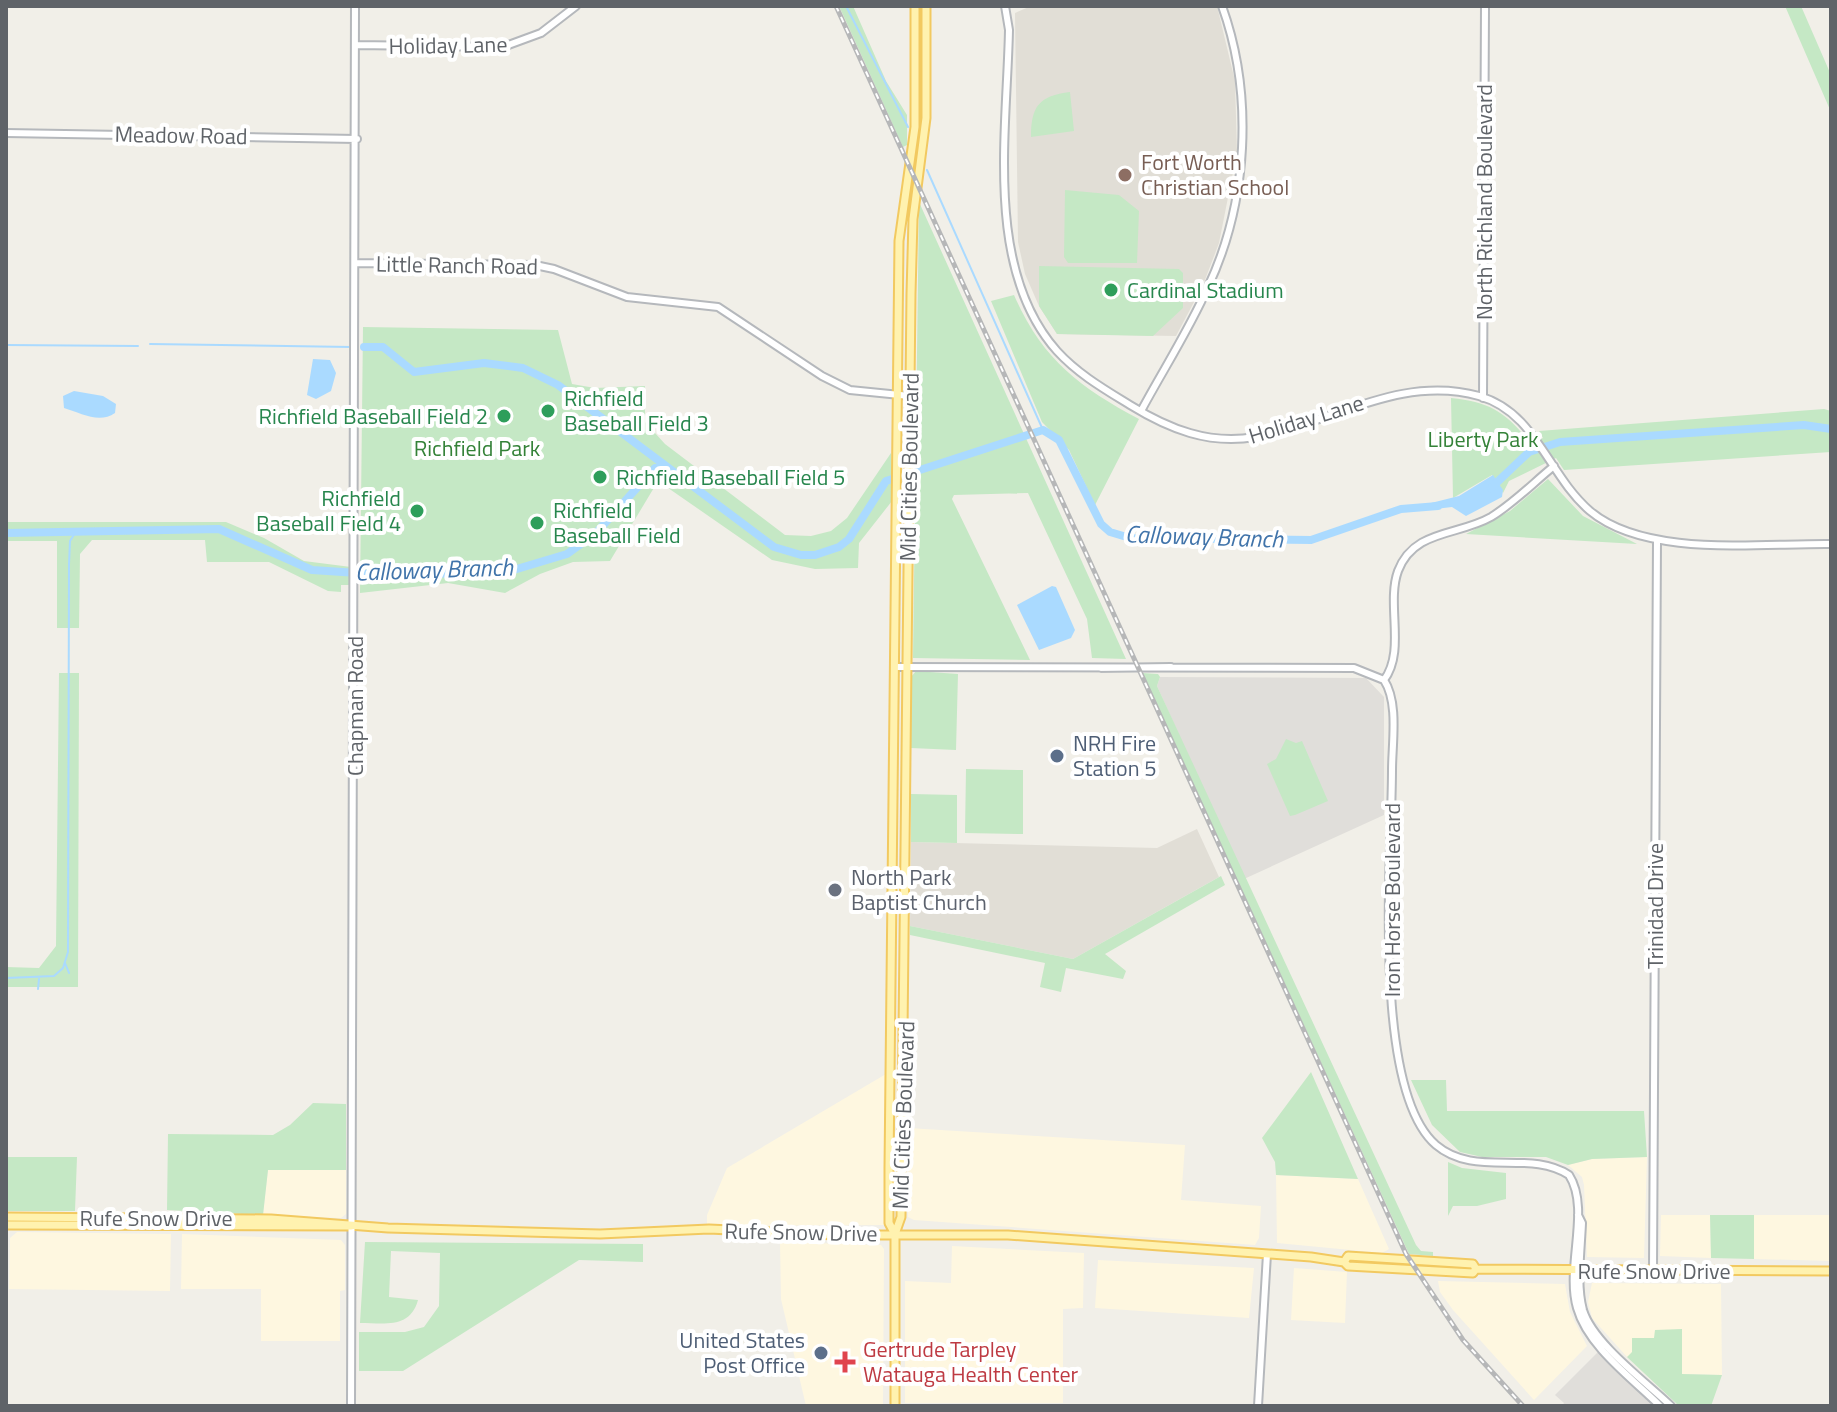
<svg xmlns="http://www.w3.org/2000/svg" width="1837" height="1412" viewBox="0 0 1837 1412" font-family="'Titillium Web',sans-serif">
	<rect width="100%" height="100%" fill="#f1efe8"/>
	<path fill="#fef7e0" d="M886 1074 884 1225 707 1226V1215L727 1168Z
		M908 1128 1185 1145 1181 1200 1261 1206 1259 1238 1255 1245 914 1220 908 1217Z
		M1647 1157 1644 1258 1587 1257 1584 1185 1582 1177 1568 1165 1592 1159Z
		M268 1170H346V1214L341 1218 263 1215Z
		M1276 1175 1358 1179 1389 1249 1382 1253 1277 1243Z
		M1661 1215H1710L1711 1258 1660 1256Z
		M1754 1215H1831V1261L1754 1259Z
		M17 1232 171 1234 170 1291 9 1289 10 1238Z
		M182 1234 341 1240 345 1245V1290L340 1291V1341H261V1289H181Z
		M780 1242 881 1245 884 1249 883 1406H806L781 1299Z
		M952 1246 1084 1253 1083 1308 1063 1309V1403H905V1281L951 1283Z
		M1098 1260 1254 1268 1249 1318 1095 1308Z
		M1294 1268 1347 1272 1345 1323 1291 1320Z
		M1438 1281 1565 1284 1570 1312 1587 1346 1534 1400 1453 1310 1440 1292Z
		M1592 1283 1721 1284 1722 1375 1682 1374V1329L1655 1338 1627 1357 1592 1318 1588 1302Z"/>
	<path fill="#e0deda" d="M1160 677 1366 678 1384 697V815L1244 879 1157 686Z
		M1599 1351 1653 1406H1562L1564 1403 1555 1395Z"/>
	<path fill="#e1ded6" d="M1031 6H1217L1235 81 1237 152 1219 243 1203 285 1176 336 1057 334 1039 306 1025 274 1018 242 1015 13Z
		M1197 829 1219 877 1073 959 910 926 911 842 1157 848Z"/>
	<path fill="#c5e8c5" d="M839 6H853L886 81 907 115V145L903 147Z
		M1785 6H1801L1831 75V112Z
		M1070 92 1074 131 1031 137C1031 106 1039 96 1070 92Z
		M1065 190 1119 195 1139 211 1137 263H1068L1064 257Z
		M919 202 1126 659 1092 658 1087 619 1028 493 954 495 952 499 1030 660 913 658Z
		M1039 266 1179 269 1183 273V308L1153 336 1057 334 1039 306Z
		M1014 295C1042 359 1079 387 1139 419L1095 505 1069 450 1042 422 991 301Z
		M363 327 558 330 572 384 595 388 645 386V422L665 444 785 535 811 536 831 531 847 518 891 453 892 501 859 543 858 568 815 569 772 560 658 481 610 561 573 562 540 574 505 593 448 583 360 593Z
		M1451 398C1490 402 1506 412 1530 443L1543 438 1539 431 1824 409 1831 411V452L1564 470 1556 458 1509 481 1503 493 1492 475 1453 498Z
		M1548 479 1583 516 1637 544 1466 534 1510 511Z
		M6 522H226L264 538 304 561 351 567 350 585H341V592L328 591 269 562H207L205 540H92L80 554 79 628H57V541H6Z
		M916 671 958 674 956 750 911 748V677Z
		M59 673H79L78 987H6V967L39 968 56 946Z
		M1142 673 1158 674 1160 677 1157 686 1416 1245 1421 1251 1433 1252V1256L1409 1254Z
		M1286 739 1296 743 1302 741 1328 801 1295 815 1290 816 1267 764 1276 759Z
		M966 769 1023 770V834L965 833Z
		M911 794 957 795V843L911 842Z
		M1221 876 1225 885 1105 954 1126 971 1123 979 1066 968 1061 992 1040 987 1045 963 910 935V926L1073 959Z
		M1311 1072 1358 1179 1276 1175 1275 1162 1262 1138Z
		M1411 1080H1446L1447 1111H1644L1647 1157 1592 1159 1568 1165 1546 1157H1482L1460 1152 1432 1125Z
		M313 1103 346 1104V1170H268L263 1215 167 1210 168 1134 273 1135 290 1125Z
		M6 1157H77L75 1211H6Z
		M1448 1162 1462 1168 1506 1173V1199L1477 1206H1453L1448 1216Z
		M1710 1215H1754V1259L1711 1258Z
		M365 1242 643 1244V1262L579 1260 403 1371H359V1332H405L424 1327 439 1306 440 1253 391 1251 389 1297 418 1300C410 1329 385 1323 360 1323Z
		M1682 1329V1374L1722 1375 1711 1406H1679L1627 1357 1632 1352V1338H1654L1655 1330Z"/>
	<path fill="#aadaff" d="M313 359 330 360 336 373 331 391 316 399 307 395Z
		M74 391 103 396 116 404 115 413C99 424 81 413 64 408L63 396Z
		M1493 475 1503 490 1502 497 1466 516 1452 507 1427 510V504L1459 496Z
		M1052 586 1056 587 1075 630 1071 638 1039 650 1017 605Z"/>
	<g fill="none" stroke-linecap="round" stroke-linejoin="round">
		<path stroke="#aadaff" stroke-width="2" d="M846 6 908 127
			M927 170 1043 430
			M150 344 351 347
			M6 345 138 346
			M65 963 69 973
			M6 978 54 976 63 968 68 952 69 564 70 541 75 533
			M38 989 39 979"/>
		<path stroke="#aadaff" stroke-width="8" d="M364 347H383L414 372 484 363 523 368 558 385 774 547 801 555H815L839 547 849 539 886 481 1043 430 1059 440 1101 524 1110 532 1130 538 1311 540 1401 509 1438 506
			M1491 488 1529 452 1560 442 1804 425 1831 429
			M6 533 219 529 312 570 388 575 507 572 567 554 596 533 655 468 667 467"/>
		<defs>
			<path id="minor" d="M1005 6 1009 30C1007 132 984 269 1057 351 1078 374 1104 389 1130 405 1169 429 1209 445 1255 437 1330 424 1399 374 1479 396 1536 412 1548 475 1590 511 1646 558 1760 543 1831 544
				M356 45 503 47 541 33 576 6
				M6 133 357 139
				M357 263 535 265 554 269 627 297 718 307 822 376 850 390 910 396
				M1483 398 1485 6
				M1141 411C1163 370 1189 330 1208 287 1248 202 1254 95 1222 6
				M896 667 1354 668 1384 680C1399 703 1392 743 1392 770 1392 854 1371 1089 1436 1145 1475 1178 1529 1149 1569 1175 1591 1209 1565 1267 1577 1308 1588 1347 1633 1379 1660 1406
				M1101 668 1171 667
				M1384 680C1406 651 1386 604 1398 571 1414 529 1458 536 1491 517 1514 503 1533 483 1554 466
				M1578 1215 1582 1223C1581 1250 1576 1284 1583 1310 1593 1343 1646 1382 1671 1406
				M1653 1271 1657 541
				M351 1406 355 6
				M1258 1406 1267 1254"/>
			<path id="major" d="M6 1217 271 1219 388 1228 600 1234 709 1229 835 1235H1008L1311 1257 1344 1262 1348 1266 1473 1273 1476 1269 1831 1271
				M6 1225 351 1226
				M895 1234 889 1223V1168L899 241 915 127V6
				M1344 1262 1348 1256 1473 1264 1476 1269
				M895 1406V1234L901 1217 911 294 913 219 926 118V6"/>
		</defs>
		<use href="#minor" stroke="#b5b8bc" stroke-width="10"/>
		<use href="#major" stroke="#f2c960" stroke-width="11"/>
		<use href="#minor" stroke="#fff" stroke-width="6"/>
		<use href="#major" stroke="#fff2af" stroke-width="7"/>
		<defs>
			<path id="rail" d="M836 6 1406 1254 1463 1340 1523 1406"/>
		</defs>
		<use href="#rail" stroke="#b6b7b8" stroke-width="5"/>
		<use href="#rail" stroke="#fff" stroke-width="2" stroke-dasharray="6" stroke-linecap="butt"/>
	</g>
	<circle fill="#8d6e63" stroke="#fff" stroke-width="3" cx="1125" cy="175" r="8"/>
	<g fill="#2e9e5b" stroke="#fff" stroke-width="3">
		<circle cx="1111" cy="290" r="8"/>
		<circle cx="548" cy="411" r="8"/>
		<circle cx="504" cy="416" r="8"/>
		<circle cx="600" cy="477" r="8"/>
		<circle cx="417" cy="511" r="8"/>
		<circle cx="537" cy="523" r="8"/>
	</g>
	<g fill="#5c6f8a" stroke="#fff" stroke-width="3">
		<circle cx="1057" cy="756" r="8"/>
		<circle cx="821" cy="1353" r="8"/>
	</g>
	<circle fill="#6b7280" stroke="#fff" stroke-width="3" cx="835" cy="890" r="8"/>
	<path fill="#e0444e" stroke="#fff" stroke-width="3" d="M841 1350h8v8h8v8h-8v8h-8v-8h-8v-8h8z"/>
	<g text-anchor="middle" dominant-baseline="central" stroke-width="8" stroke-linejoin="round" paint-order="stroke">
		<g font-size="22" fill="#5f6368" stroke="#fff">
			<text transform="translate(448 45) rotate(-1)">Holiday Lane</text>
			<text transform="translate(181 135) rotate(1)">Meadow Road</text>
			<text transform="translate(1484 202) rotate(-90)">North Richland Boulevard</text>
			<text transform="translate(457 265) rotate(1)">Little Ranch Road</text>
			<text transform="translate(1306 419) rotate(-17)">Holiday Lane</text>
			<text transform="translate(909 467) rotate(-89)">Mid Cities Boulevard</text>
			<text transform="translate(355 706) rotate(-90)">Chapman Road</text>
			<text transform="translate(1392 900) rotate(-90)">Iron Horse Boulevard</text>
			<text transform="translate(1655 906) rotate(-90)">Trinidad Drive</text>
			<text transform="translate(903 1115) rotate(-88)">Mid Cities Boulevard</text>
			<text x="156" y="1218">Rufe Snow Drive</text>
			<text transform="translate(801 1232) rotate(1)">Rufe Snow Drive</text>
			<text x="1654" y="1271">Rufe Snow Drive</text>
		</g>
		<g font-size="22" fill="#785e54" stroke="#fff" text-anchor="start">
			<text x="1141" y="162">Fort Worth<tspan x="1141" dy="25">Christian School</tspan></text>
		</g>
		<g font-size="22" fill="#27864d" stroke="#fff" text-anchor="start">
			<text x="1127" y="290">Cardinal Stadium</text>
			<text x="564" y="398">Richfield<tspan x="564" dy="25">Baseball Field 3</tspan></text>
			<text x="488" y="416" text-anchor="end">Richfield Baseball Field 2</text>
			<text x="616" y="477">Richfield Baseball Field 5</text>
			<text x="401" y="498" text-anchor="end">Richfield<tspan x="401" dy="25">Baseball Field 4</tspan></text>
			<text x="553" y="510">Richfield<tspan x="553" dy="25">Baseball Field</tspan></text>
		</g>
		<g font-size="22" fill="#348238" stroke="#fff">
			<text x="1483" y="439">Liberty Park</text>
			<text x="477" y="448">Richfield Park</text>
		</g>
		<g font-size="22" fill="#4e5e75" stroke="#fff" text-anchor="start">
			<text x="1073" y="743">NRH Fire<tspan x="1073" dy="25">Station 5</tspan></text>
			<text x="805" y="1340" text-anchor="end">United States<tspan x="805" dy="25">Post Office</tspan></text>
		</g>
		<g font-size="22" fill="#5b616d" stroke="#fff" text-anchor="start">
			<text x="851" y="877">North Park<tspan x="851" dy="25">Baptist Church</tspan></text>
		</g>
		<g font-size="22" fill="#be3a42" stroke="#fff" text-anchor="start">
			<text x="863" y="1349">Gertrude Tarpley<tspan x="863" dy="25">Watauga Health Center</tspan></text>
		</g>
		<g font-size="24" font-style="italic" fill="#4174aa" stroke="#fff">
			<text transform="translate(1204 536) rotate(2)">Calloway Branch</text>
			<text transform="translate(434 569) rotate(-2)">Calloway Branch</text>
		</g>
	</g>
	<rect width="1837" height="1412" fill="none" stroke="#5f6368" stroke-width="16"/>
</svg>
